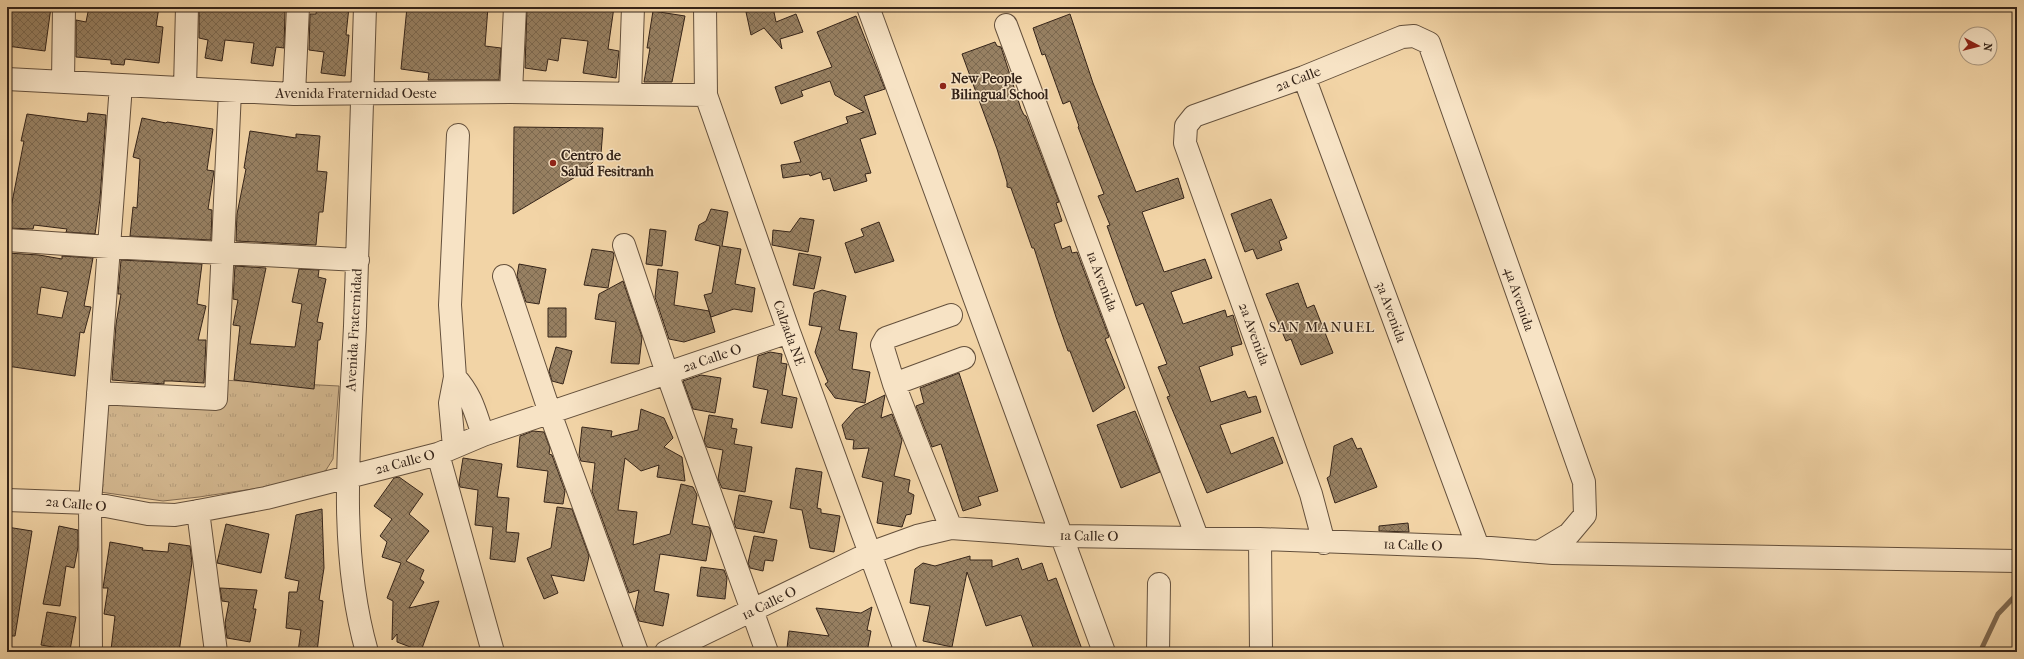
<svg xmlns="http://www.w3.org/2000/svg" width="2024" height="659" viewBox="0 0 2024 659" font-family="'IM FELL French Canon',serif">
	<defs>
		<pattern id="park-tufts" width="24" height="20" patternUnits="userSpaceOnUse"><rect width="24" height="20" fill="#d2b68e"/><path d="M3 7l-1-3M5 7V3M7 7l1-3M15 17l-1-3M17 17v-4M19 17l1-3" fill="none" stroke="#b59c7a"/></pattern>
		<pattern id="building-cross-hatch" width="8" height="8" patternUnits="userSpaceOnUse"><rect width="8" height="8" fill="#978062"/><path d="M0 0l8 8M0 8l8-8" fill="none" stroke="#7c6950"/></pattern>
	</defs>
	<rect width="100%" height="100%" fill="#f2d4a6"/>
	<filter id="stains"><feTurbulence type="fractalNoise" baseFrequency=".005" numOctaves="4"/><feColorMatrix values="0 0 0 0 .2 0 0 0 0 .09 0 0 0 0 .02 0 0 0 .5 -.17"/></filter>
	<radialGradient id="worn" r=".72"><stop offset=".6" stop-color="#630" stop-opacity="0"/><stop offset="1" stop-color="#630" stop-opacity=".3"/></radialGradient>
	<path fill="url(#park-tufts)" stroke="#846d54" d="M221 380 339 386 333 459 326 470 312 480 199 497 163 501 100 492 108 402 219 405Z"/>
	<g fill="none" stroke-linecap="round" stroke-linejoin="round">
		<path stroke="#806a51" stroke-width="5" d="M1980 652 1998 614 2017 594"/>
	</g>
	<path fill="url(#building-cross-hatch)" stroke="#352419" fill-rule="evenodd" d="M24 7H51L45 51 7 46V9L23 11Z
		M89 7H159L156 26 163 27 159 63 125 59 124 65 111 64V60L76 57V20L86 22Z
		M199 7H282L281 11H285L284 48 276 47 273 66 251 63 254 43 225 40 222 61 205 58 208 40 199 38Z
		M317 7H349L346 35H349L345 76 321 73 324 52 309 50 310 14H316Z
		M407 7H488L485 46 501 48 499 80H428L429 73 401 69Z
		M527 7H614L608 49 619 51 616 78 583 73 588 41 561 38 558 61 548 59 546 71 525 68Z
		M769 7H773L776 22 796 14 803 32 780 39 782 49 764 28 751 35 746 12Z
		M653 11 685 16 672 82H644L650 48H647Z
		M1070 14 1093 83 1136 192 1178 178 1182 191 1184 198 1142 212 1164 272 1205 259 1212 278 1171 292 1183 324 1225 310 1227 317 1233 315 1242 344 1231 347 1233 355 1199 367 1211 402 1245 391 1248 398 1256 396 1261 412 1220 425 1231 454 1273 437 1283 463 1207 493 1167 397 1170 396 1158 367 1167 364 1143 303 1136 306 1121 265 1107 226 1110 225 1098 196 1104 194 1078 127 1079 126 1070 101 1063 104 1045 54 1042 55 1033 28Z
		M856 16 885 89 864 96 876 134 860 139 871 173 865 174 867 181 834 191 830 178 823 180 821 172 810 176 809 174 783 178 781 165 801 162 794 142 848 123 846 117 864 112 835 95 830 81 801 91 803 96 781 104 775 87 832 67 817 32Z
		M995 42 997 46 1001 47 1021 109 1024 115 1026 116 1059 202 1056 203 1062 221 1054 224 1062 249 1070 246 1072 253 1077 252 1109 337 1105 339 1125 388 1093 412 1070 351H1068L1056 317 1034 248H1032L1011 188 1007 187V182L997 149 962 54Z
		M88 113 106 115 100 199 95 234 66 232 67 229 34 225 33 229 7 228 24 141H21L27 114 87 122Z
		M142 118 166 123 167 122 213 129 207 170 214 171 208 209 212 210 211 240 130 236 133 207 137 208 140 159 133 157Z
		M514 127 603 128 601 154 582 173 513 214Z
		M250 131 296 138V134L320 136 317 171 327 172 323 212H319L316 245 236 241 237 214 246 169 244 168Z
		M1271 199 1287 238 1279 241 1282 250 1257 259 1253 249 1245 252 1231 214Z
		M711 209 728 212 722 246 741 249 735 284 755 288 752 312 734 309 711 317 704 295 712 293 720 246 695 240 699 225 706 221Z
		M800 218 814 220 808 252 772 245 773 230 790 232Z
		M879 222 894 261 855 273 845 243 864 236 861 229Z
		M650 229 666 231 662 266 646 264Z
		M592 249 613 252 614 255 608 288 584 285Z
		M7 253 39 255 62 259V256L93 258 84 306 91 307 84 333 80 332 75 376 7 366 9 331 7 330ZM41 287 68 292 62 318 37 314Z
		M799 253 821 257 814 289 793 285Z
		M121 260 202 264 197 304 206 306 198 340H206L204 383 172 381H164V384L112 380 116 324 121 294H118Z
		M519 264 546 269 539 304 526 302 517 276Z
		M235 266 266 268 250 344 295 347 302 304 292 302 299 269 319 270 318 277 326 279 317 322 323 323 320 340H318L314 389 234 380 240 326 233 325 238 300 233 299Z
		M658 269 678 272 674 305 709 311 715 332 684 342 669 339 655 297Z
		M623 281 642 337 639 364 611 363 616 322 595 319 599 294Z
		M1298 283 1307 308 1314 305 1333 353 1301 365 1291 339 1286 341 1266 294Z
		M822 290 846 296 839 330 857 333 852 369 870 372 865 403 835 398 825 384 828 382 815 352 822 327 809 325 814 293Z
		M548 308H566V337H548Z
		M556 347 572 351 563 384 552 381 549 371Z
		M770 352 782 354 781 363 787 364 782 395 797 398 792 428 761 423 768 390 753 387 758 356Z
		M959 373 998 491 978 497 981 505 963 511 941 444 932 447 916 406 924 403 920 388Z
		M701 375 721 378 715 413 693 409 683 381Z
		M885 395 881 418 892 414 902 440 894 476 910 480 908 492 914 495 911 514 906 515 902 527 877 523 883 482 862 477 869 448 853 449 854 440 846 439 842 425 856 409Z
		M641 409 664 418 673 438 664 447 682 457 685 481 657 477 659 465 641 471 625 458 618 510 637 512 633 545 670 534 681 484 693 487 697 495 692 524 709 527 711 532 706 561 660 554 654 591 669 594 663 626 639 621 635 610 639 590 629 593 592 491 595 463 581 461 579 455 582 427 612 431 611 437 638 430Z
		M1135 411 1160 472 1121 488 1097 425Z
		M709 415 733 419 731 428 737 429 734 444 752 447 745 492 722 488 718 479 723 450 707 447 704 441Z
		M533 431 544 432 550 448 549 454 552 455 565 491 563 504 544 502 548 471 517 467 520 436Z
		M1352 438 1357 449 1361 448 1377 487 1335 503 1327 478 1330 476 1334 446Z
		M463 458 502 464 497 497 509 498 506 532 519 533 515 562 490 559 493 527 475 525 478 490 460 487 459 483Z
		M796 468 822 472 817 508 821 509V513L840 516 834 552 810 548 802 510 790 508Z
		M399 477 423 494 409 514 429 531 406 561 424 570 420 579 424 582 409 608 439 601 421 651 397 642V634L392 640 393 601 387 598 401 563 382 557 387 542 380 536 392 519 374 506 394 478Z
		M739 495 772 501 764 533 736 528 734 522Z
		M557 507 572 509 589 556 584 581 551 575 558 593 544 599 527 558 551 548Z
		M322 509 324 568 319 600 323 601 317 652H298L301 630 286 628 289 592H297L299 581 285 578 296 515Z
		M1408 523 1409 532 1379 531V526Z
		M226 524 269 534 261 573 217 563Z
		M59 526 78 530V547L74 568 66 566 60 606 43 604Z
		M7 527 32 531 15 636H7Z
		M754 536 777 540 773 561 765 560 763 571 750 568 748 563Z
		M110 542 143 548 142 550 168 552 169 543 190 546 192 562 179 652H130L111 650 115 616 104 614 108 588H103Z
		M970 556V560H992V567L1018 558 1022 570 1042 563 1048 581 1056 578 1083 652H1035L1021 615 986 626 967 572 952 647 923 641 930 606 910 603 915 569 923 563 935 566Z
		M701 567 724 570 727 578 725 599 697 596Z
		M220 588 257 590 253 609H256L250 642 227 638 225 623 229 602 222 601Z
		M872 607 867 630 871 631 867 652H818L787 648 789 631 829 636 816 608 861 613Z
		M47 612 76 617 70 650 41 645Z"/>
	<g fill="none" stroke-linecap="round" stroke-linejoin="round">
		<defs>
			<path id="minor" d="M365 7C362 113 359 219 355 326 350 434 337 546 367 652
				M705 7 706 95 789 332 906 652
				M868 7 1104 652
				M1006 25 1197 537
				M1304 77 1478 547
				M7 79 294 94 511 92 706 95
				M63 82 64 7
				M185 88 187 7
				M511 92 515 7
				M294 94 298 7
				M630 94 633 7
				M7 240 109 247 358 260
				M624 245 667 373 767 652
				M504 276 550 413 637 652
				M951 315 886 338 882 345 894 384 914 436 951 528
				M455 377C472 396 475 412 483 435
				M894 384 964 358
				M98 393 216 399 230 91
				M454 447 450 403 455 377 450 305 458 135
				M438 454 493 652
				M7 500 90 503 148 514 175 515 198 511 266 498 438 454 483 435 789 332
				M198 511 216 652
				M1260 539 1261 652
				M1324 543 1311 494 1185 143 1186 126 1194 116 1304 77 1402 37 1414 36 1429 43 1584 482 1585 515 1569 534 1539 552
				M91 652 90 503 121 85
				M666 652 870 553 917 536 951 528 1063 536 1260 539 1478 547 1553 553 2017 561
				M1158 652 1159 584"/>
		</defs>
		<use href="#minor" stroke="#64503c" stroke-width="24"/>
		<use href="#minor" stroke="#f7e3c5" stroke-width="22"/>
	</g>
	<g fill="#8f2418" stroke="#f7e3c5" stroke-width="1.5">
		<circle cx="943" cy="86" r="4"/>
		<circle cx="553" cy="163" r="4"/>
	</g>
	<g text-anchor="middle" dominant-baseline="central" stroke-width="3" stroke-linejoin="round" paint-order="stroke">
		<g font-size="14" font-weight="bold" fill="#352419" stroke="#f7e3c5" text-anchor="start">
			<text x="951" y="78">New People<tspan x="951" dy="16">Bilingual School</tspan></text>
			<text x="561" y="155">Centro de<tspan x="561" dy="16">Salud Fesitranh</tspan></text>
		</g>
		<g font-size="14" fill="#352419" stroke="#f7e3c5">
			<text transform="translate(1298 79) rotate(-21)">2a Calle</text>
			<text x="356" y="93">Avenida Fraternidad Oeste</text>
			<text transform="translate(1102 281) rotate(69)">1a Avenida</text>
			<text transform="translate(1519 299) rotate(71)">4a Avenida</text>
			<text transform="translate(1391 312) rotate(70)">3a Avenida</text>
			<text transform="translate(354 330) rotate(-87)">Avenida Fraternidad</text>
			<text transform="translate(789 333) rotate(70)">Calzada NE</text>
			<text transform="translate(1254 334) rotate(70)">2a Avenida</text>
			<text transform="translate(712 358) rotate(-19)">2a Calle O</text>
			<text transform="translate(405 462) rotate(-15)">2a Calle O</text>
			<text transform="translate(76 504) rotate(5)">2a Calle O</text>
			<text transform="translate(1089 536) rotate(1)">1a Calle O</text>
			<text transform="translate(1413 545) rotate(2)">1a Calle O</text>
			<text transform="translate(769 603) rotate(-26)">1a Calle O</text>
		</g>
		<g font-size="15" letter-spacing="1" fill="#352419" stroke="#f7e3c5">
			<text x="1322" y="327">SAN MANUEL</text>
		</g>
	</g>
	<rect width="2024" height="659" fill="none" stroke="#f2d4a6" stroke-width="24"/>
	<rect x="8" y="8" width="2008" height="643" fill="none" stroke="#352419" stroke-width="2"/>
	<rect x="12" y="12" width="2000" height="635" fill="none" stroke="#352419"/>
	<g transform="translate(1978 46) rotate(97)"><circle r="19" fill="#f7e3c5" stroke="#a99780"/>
	<path d="M0-3L7 15L0 10L-7 15Z" fill="#8f2418"/>
	<text y="-6" font-size="11" font-weight="bold" text-anchor="middle" fill="#352419">N</text>
	</g>
	<rect width="100%" height="100%" filter="url(#stains)"/>
	<rect width="100%" height="100%" fill="url(#worn)"/>
</svg>
